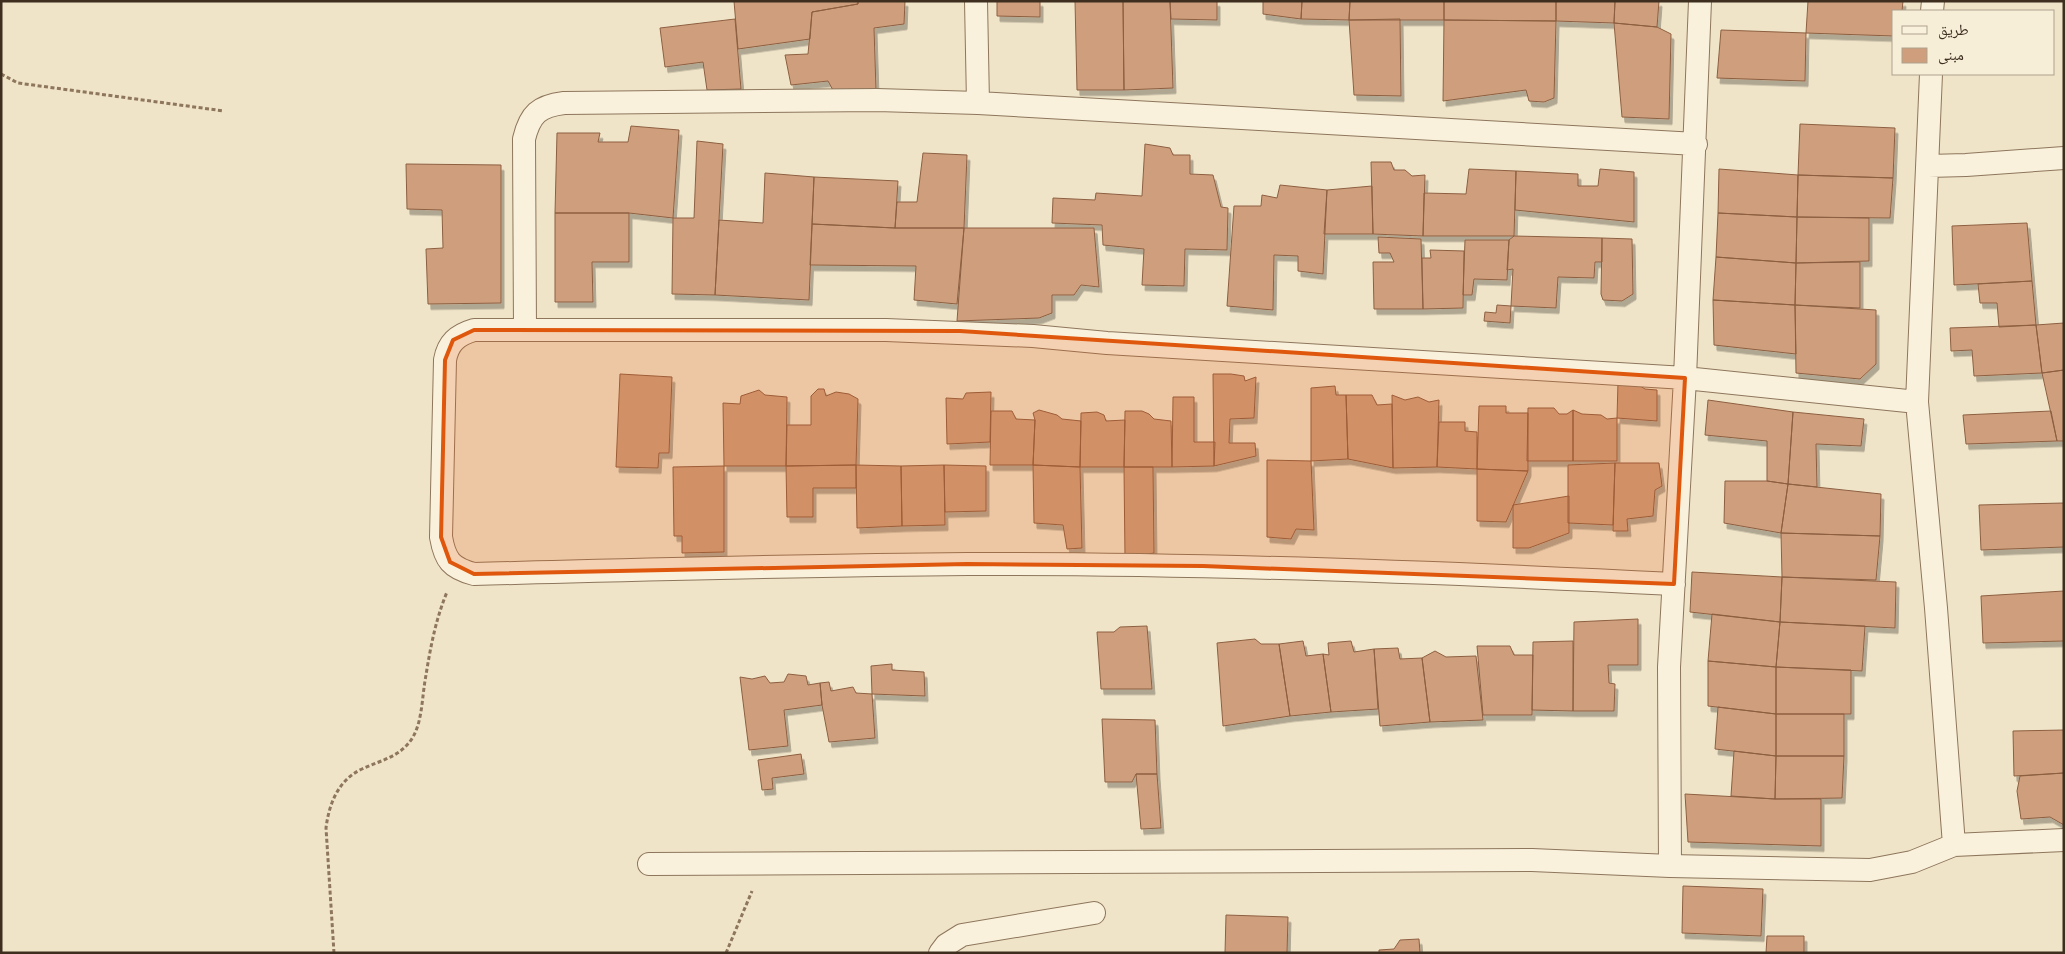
<svg xmlns="http://www.w3.org/2000/svg" width="2065" height="954" viewBox="0 0 2065 954" font-family="'Source Serif 4','Noto Naskh Arabic',serif">
	<defs>
		<filter id="shadow"><feDropShadow dx="3" dy="5.5" stdDeviation="0" flood-color="#0004"/></filter>
	</defs>
	<rect width="100%" height="100%" fill="#f0e4c8"/>
	<path fill="#cf9f7d" stroke="#8d5f41" filter="url(#shadow)" d="M734 1H858V4L812 12 810 39 738 49Z
		M858 1H905L904 24 874 28 876 90 834 92 828 81 791 85 785 55 808 54 812 12 858 4Z
		M997 1H1040V17L997 16Z
		M1075 1H1123L1124 90H1077Z
		M1123 1H1170L1173 88 1124 90Z
		M1170 1H1217V20L1171 19Z
		M1263 1H1302L1301 19 1263 14Z
		M1302 1H1350L1349 20 1301 19Z
		M1350 1H1444V20H1349Z
		M1444 1H1556V21L1444 20Z
		M1556 1H1615L1614 23 1556 21Z
		M1615 1H1659L1657 27 1614 23Z
		M1808 1H1903L1902 11H1894V36L1806 33Z
		M735 19 741 89 707 90 703 62 665 67 660 28Z
		M1400 19 1401 96 1354 95 1349 20Z
		M1444 20 1556 21 1554 98 1544 102 1529 101 1526 90 1443 101Z
		M1614 23 1657 27 1671 34 1669 119 1622 117Z
		M1721 30 1806 33 1805 81 1717 78Z
		M1800 124 1895 128 1893 178 1798 175Z
		M631 126 679 130 673 218 629 213H555L557 133H600L598 142H628Z
		M697 141 723 144 715 295 672 294 673 218H694Z
		M1145 144 1170 148 1173 155H1190V174L1213 175 1221 207 1228 208 1227 250 1185 249 1184 286 1142 285 1144 249 1103 245 1102 225 1052 223 1053 198 1095 200 1096 193 1142 196Z
		M923 153 967 155 964 228H895L897 202H917Z
		M1371 162H1391L1394 170H1405L1412 176 1425 175 1423 236 1373 234Z
		M406 164 501 165V303L428 304 426 249 443 248 442 210 407 209Z
		M1469 169 1516 171 1514 236H1423L1424 193 1466 194Z
		M1600 169 1634 172V222L1515 210 1516 171 1578 174V186H1598Z
		M1719 169 1798 175 1797 217 1718 213Z
		M765 173 814 177 809 300 715 295 719 220 763 223Z
		M1798 175 1893 178 1890 218 1797 217Z
		M814 177 898 181 895 228 812 224Z
		M1280 185 1327 190 1323 274 1298 271V256L1274 255 1273 310 1227 306 1234 206H1261L1262 195 1277 198Z
		M1372 186 1373 234H1324L1327 190Z
		M555 213H629V262H592L593 302H555Z
		M1718 213 1797 217 1796 263 1716 257Z
		M1797 217 1869 218V261L1796 263Z
		M2027 223 2032 281 1954 285 1952 226Z
		M812 224 895 228H964L957 304 914 300 916 266 810 265Z
		M964 228H1094L1099 287 1081 285 1074 295H1052V313L1039 318 957 321Z
		M1514 236 1602 238V262H1595L1594 278 1558 277 1556 308 1511 306 1513 269 1507 270 1509 240Z
		M1378 237 1421 239 1423 309H1374L1373 262H1394L1390 253H1379Z
		M1602 238 1632 239 1633 294 1622 301 1603 300 1601 294Z
		M1465 240H1509L1507 280 1474 279 1472 295H1463Z
		M1430 250 1464 251 1463 308 1423 309 1422 258H1431Z
		M1716 257 1796 263 1795 305 1713 300Z
		M1860 262V308L1795 305 1796 263Z
		M2032 281 2036 325 1999 327 1997 303H1980L1978 284Z
		M1713 300 1795 305 1796 354 1714 345Z
		M1497 305 1511 306 1510 323 1484 321 1485 312 1496 313Z
		M1795 305 1876 310V364L1860 379 1796 373Z
		M2064 323V370L2042 373 2036 325Z
		M2036 325 2042 373 1974 376 1972 350 1951 351 1950 328Z
		M2064 370V441H2057L2042 373Z
		M620 374 672 377 669 453H659L658 468 616 467Z
		M1213 374H1231L1244 376 1245 381 1256 377 1254 418 1230 419 1229 443H1255L1256 456 1214 466Z
		M1618 382H1634L1645 389 1657 390V421L1617 418Z
		M1335 386 1336 395H1346L1348 459 1311 461V388Z
		M818 389H824L826 396 836 392 849 394 858 399 856 465 786 466 787 425H811V396Z
		M759 390 765 395 787 397 786 466H724L723 403 740 404 741 396Z
		M991 392 990 442 947 444 946 398 963 399 966 393Z
		M1346 395H1372L1377 405 1392 404 1393 468 1348 459Z
		M1392 395 1405 400 1418 397 1429 402 1439 400 1437 467 1393 468Z
		M1173 397H1194V442H1215L1214 466 1172 467Z
		M1708 400 1793 412 1788 484 1767 481V441L1705 435Z
		M1479 406H1506V413H1528V471L1477 469Z
		M1528 408H1554L1559 414H1567L1573 410V461H1527Z
		M1039 410 1057 415 1062 419 1081 421 1080 467 1033 465 1035 420 1033 413Z
		M1573 410 1582 414 1601 415 1607 419 1617 418V461H1573Z
		M991 411H1012L1016 419 1035 420 1033 465H990Z
		M1125 411H1142L1149 414 1154 419 1171 421 1172 467H1124Z
		M2051 411 2057 441 1966 444 1963 415Z
		M1097 412 1104 415 1106 421 1125 420 1124 467H1080L1081 413Z
		M1793 412 1864 419 1861 446 1816 444 1817 487 1788 484Z
		M1439 422H1465V431L1477 432V469L1437 467Z
		M1267 460 1311 461 1314 530 1296 529 1291 539 1267 537Z
		M1615 463 1613 525 1568 523V465Z
		M1615 463H1659L1662 486 1655 490 1653 516 1627 519 1628 531H1613Z
		M856 465V488H813V517H787L786 466Z
		M856 465 901 466 902 526 857 528Z
		M944 465 945 525 902 526 901 466Z
		M944 465 986 466V511L945 512Z
		M1033 465 1080 467 1082 548 1067 549 1063 525 1034 523Z
		M724 466V552L682 553V536H674L673 467Z
		M1124 467H1153L1154 553 1125 558Z
		M1477 469 1528 471 1506 522 1477 521Z
		M1725 481H1767L1788 484 1781 533 1724 523Z
		M1788 484 1881 494 1880 536 1781 533Z
		M1569 496V533L1529 548H1513V505Z
		M2064 503V547L1981 550 1979 505Z
		M1781 533 1880 536 1876 580 1782 577Z
		M1692 572 1782 577 1780 622 1690 612Z
		M1782 577 1896 582 1895 628 1780 622Z
		M2064 591V641L1983 643 1981 596Z
		M1712 614 1780 622 1776 667 1708 661Z
		M1638 619V665H1608L1609 683 1615 684 1614 711H1573L1574 622Z
		M1780 622 1865 626 1862 671 1776 667Z
		M1147 626 1152 689H1101L1097 632H1114L1120 627Z
		M1255 639 1261 644H1279L1290 716 1223 726 1217 643Z
		M1303 641 1306 656 1323 654 1331 712 1290 716 1279 644Z
		M1351 641 1354 652 1374 649 1378 709 1331 712 1323 654 1329 655 1328 643Z
		M1573 641V711L1532 710 1533 642Z
		M1477 646H1510L1514 655H1533L1532 715H1483Z
		M1398 648 1400 659 1422 658 1430 722 1380 726 1374 649Z
		M1435 651 1446 657 1476 656 1483 720 1430 722 1422 658Z
		M1708 661 1776 667V714L1708 706Z
		M892 664V670L924 672 925 696 872 694 871 666Z
		M1776 667 1851 670V714H1776Z
		M788 674 806 676 808 685 820 683 822 705 784 710 788 746 749 750 740 677 752 679 765 676 770 683 784 682Z
		M829 682 831 691 853 687 856 693 872 694 875 738 829 742 822 705 820 683Z
		M1718 707 1776 714V756L1715 749Z
		M1776 714H1844V756H1776Z
		M1102 719 1155 720 1157 774H1136L1132 782H1105Z
		M2064 730V773L2014 776 2013 731Z
		M1734 751 1776 756 1775 799 1731 796Z
		M801 754 804 774 772 778 773 789 762 790 758 760Z
		M1776 756H1844L1842 798 1775 799Z
		M2064 773V825L2050 817 2021 819 2017 791 2020 776Z
		M1136 774H1157L1161 828 1141 829Z
		M1685 794 1775 799H1821V846L1688 842Z
		M1683 886 1763 889 1761 936 1682 933Z
		M1226 915 1288 917 1287 953H1225Z
		M1767 936H1804V953H1766Z
		M1419 939 1420 953H1379V950L1394 949 1400 940Z"/>
	<g fill="none" stroke-linecap="round" stroke-linejoin="round">
		<defs>
			<path id="minor" d="M976 1 978 103
				M1932 11 1933 1
				M1931 74 1917 402 1936 608 1954 845
				M1928 166 1966 165 2064 158
				M525 330 524 139C530 114 539 106 564 103L877 100 978 103 1696 144
				M1674 584C1439 572 1204 563 968 564 803 565 638 570 474 574 451 568 445 560 441 537L445 360C448 343 457 335 474 330H886L1033 336 1107 343 1685 378 1917 402
				M649 864 1532 860 1670 866 1870 870 1912 862 1954 845 2064 840
				M1670 866 1669 667 1685 378 1700 1
				M940 953 946 945 962 935 1094 913"/>
		</defs>
		<use href="#minor" stroke="#8d765c" stroke-width="24"/>
		<path stroke="#8d765c" stroke-width="3" stroke-dasharray="4 2.5" stroke-linecap="butt" d="M1 74 18 83 224 111
			M334 953 326 828C329 804 338 780 362 769 381 760 401 757 413 737 422 721 422 699 425 681 430 650 435 621 447 592
			M726 953 752 891"/>
		<use href="#minor" stroke="#faf1dc" stroke-width="22"/>
	</g>
	<path fill="#df570d" fill-opacity="0.2" stroke="#df570d" stroke-width="4" stroke-linejoin="round" d="M474 330 960 331 1685 378 1674 584 1203 566 967 564 474 574 450 562 441 537 445 360 453 340Z"/>
	<rect width="2065" height="954" fill="none" stroke="#3d2e20" stroke-width="5"/>
	<rect x="1892" y="10" width="162" height="65" fill="#f7eed8" stroke="#ada18e"/>
	<rect x="1902" y="26" width="25" height="8" fill="#faf1dc" stroke="#ada18e"/>
	<text x="1938" y="35" font-size="15" fill="#3d2e20">طريق</text>
	<rect x="1902" y="48" width="25" height="15" fill="#cf9f7d" stroke="#ada18e"/>
	<text x="1938" y="60" font-size="15" fill="#3d2e20">مبنى</text>
</svg>
